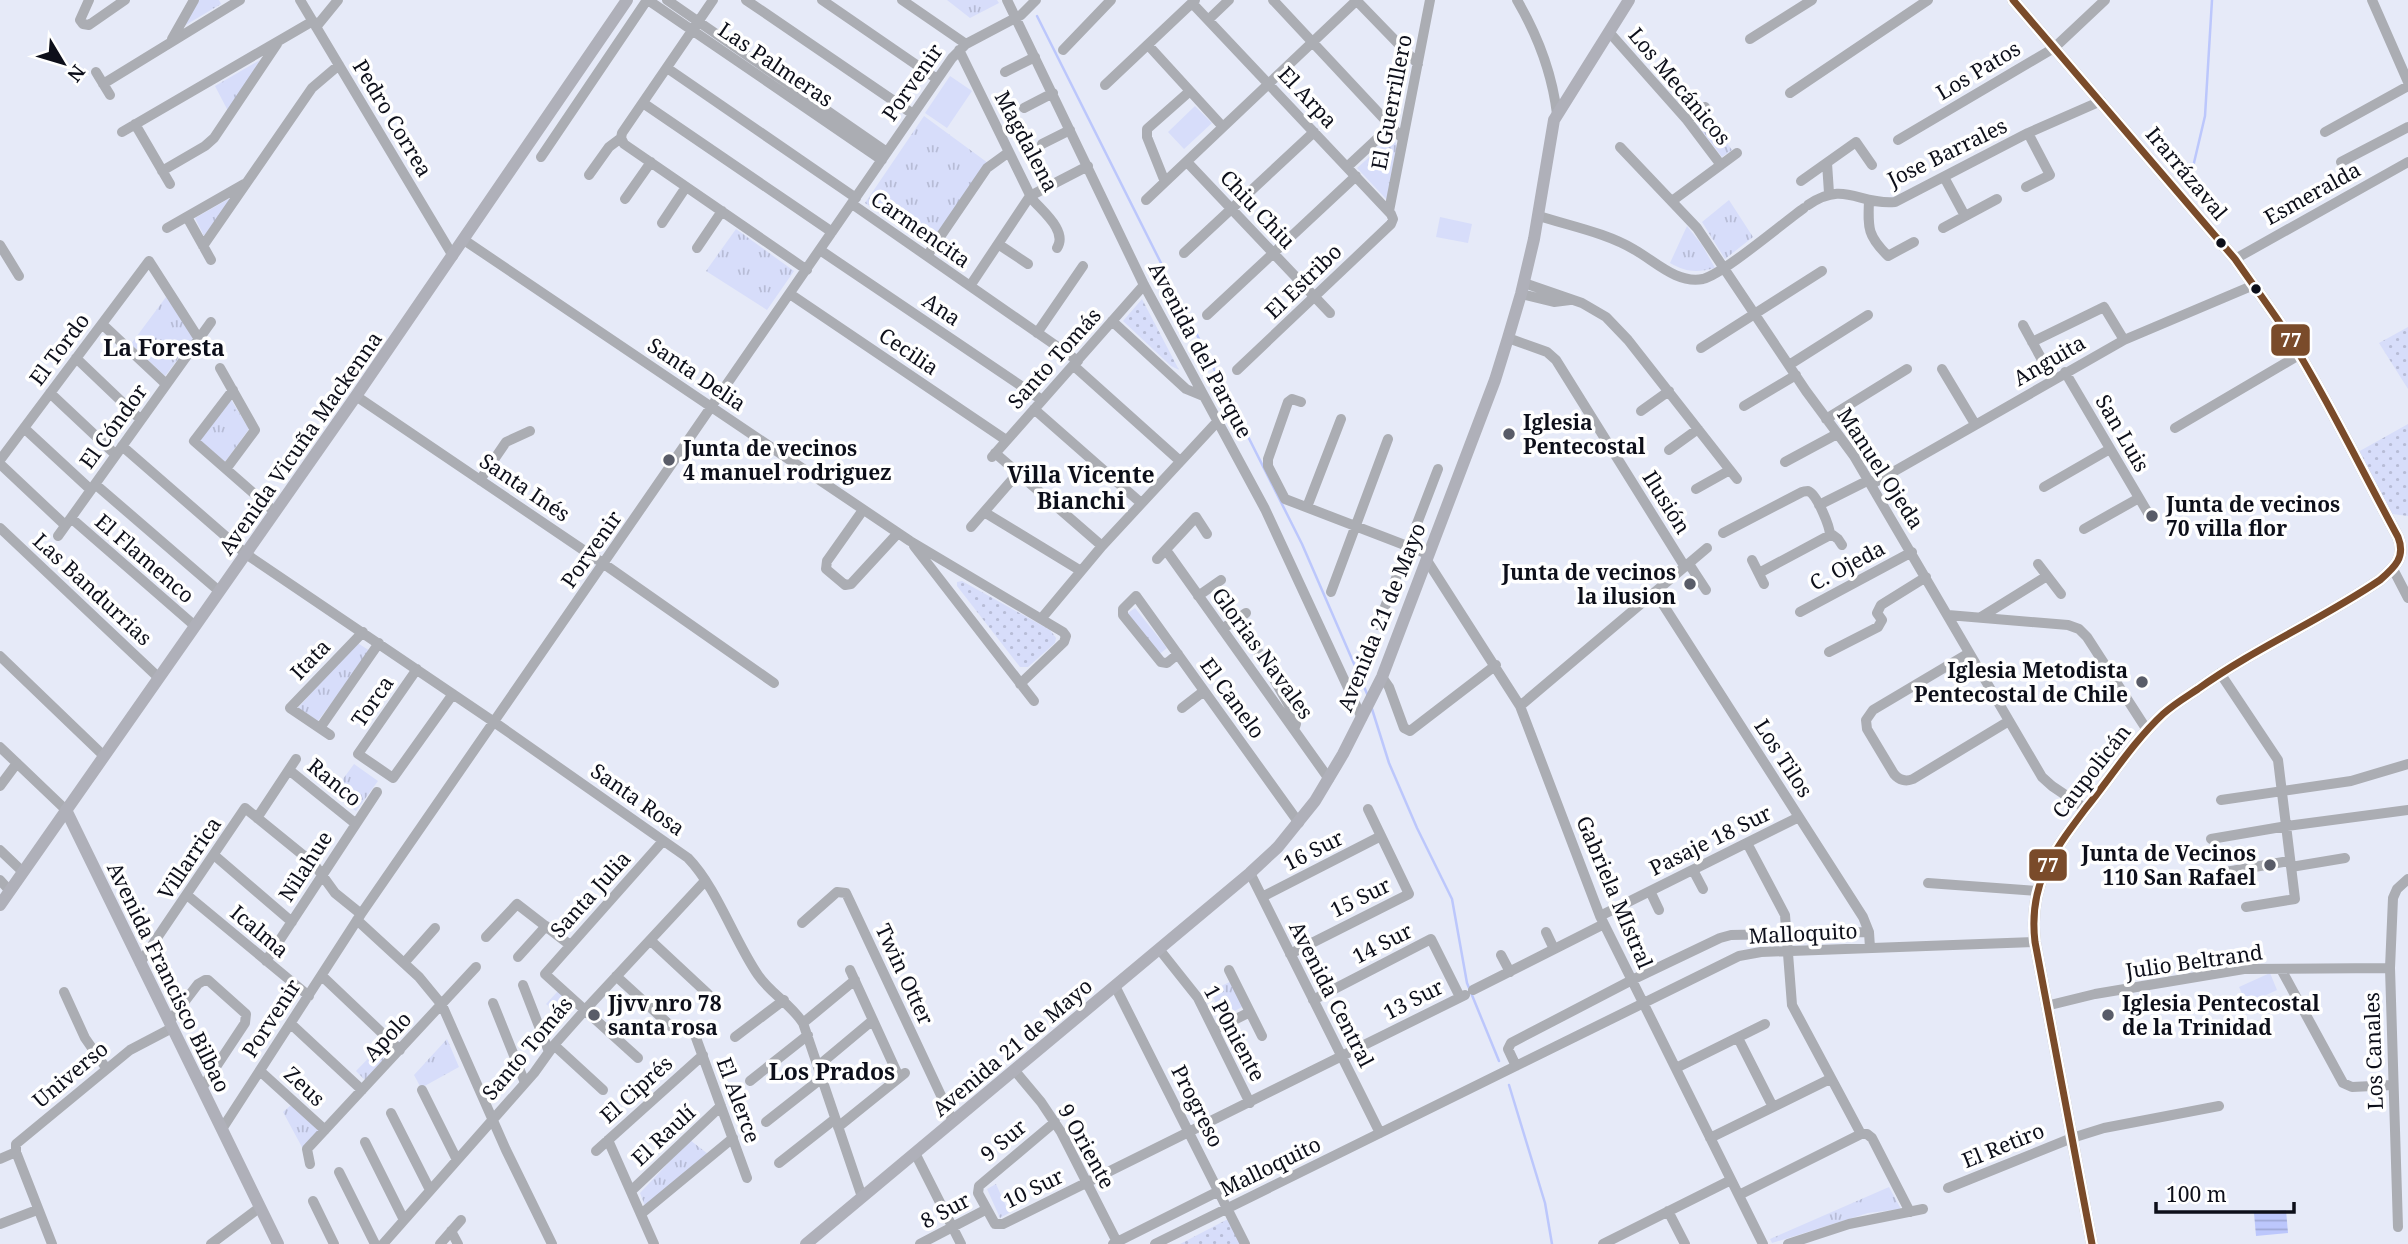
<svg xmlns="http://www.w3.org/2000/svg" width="2408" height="1244" viewBox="0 0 2408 1244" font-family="'Noto Serif',serif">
	<defs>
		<pattern id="grass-tufts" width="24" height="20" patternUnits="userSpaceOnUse" patternTransform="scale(1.75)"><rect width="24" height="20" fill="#d7ddfa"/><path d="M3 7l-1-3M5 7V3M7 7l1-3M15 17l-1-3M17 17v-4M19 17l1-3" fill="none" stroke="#b7bcd6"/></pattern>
		<pattern id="park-dots" width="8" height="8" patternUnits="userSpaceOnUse" patternTransform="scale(1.75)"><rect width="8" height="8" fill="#d7ddfa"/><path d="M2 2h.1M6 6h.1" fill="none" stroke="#b7bcd6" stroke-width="1.8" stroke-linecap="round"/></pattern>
		<pattern id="water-rules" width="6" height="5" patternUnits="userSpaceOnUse" patternTransform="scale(1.75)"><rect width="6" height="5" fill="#bcc7fc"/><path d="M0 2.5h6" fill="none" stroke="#a0aad7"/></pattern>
	</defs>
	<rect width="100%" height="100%" fill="#e6eaf8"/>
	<path fill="url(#grass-tufts)" d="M199 0H219L221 4 184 26Z
		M947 0H997L999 3 970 18Z
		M260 60 228 111 215 86Z
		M1705 114 1732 150 1722 157 1695 122Z
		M924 116 988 163 929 247 865 203Z
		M1392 137 1397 145 1387 200 1357 168Z
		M232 197 204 236 195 218Z
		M1729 200 1753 237 1725 259 1702 222Z
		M1687 226 1702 245 1715 268C1696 273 1686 272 1670 263Z
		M736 229 794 271 767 310 706 271Z
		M166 297 194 338 165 376 131 344Z
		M230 398 249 429 225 462 199 440Z
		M1135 608 1167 648 1157 656 1124 616Z
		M356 642 370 651 318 721 298 708Z
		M354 764 378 781 356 811 332 794Z
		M1232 981 1244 1006 1223 1017 1210 991Z
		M558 991 576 1007 564 1020 546 1004Z
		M447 1039 459 1067 421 1088 414 1075Z
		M385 1041 394 1050 365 1080 356 1071Z
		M291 1105 322 1133 303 1149 283 1112Z
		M690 1140 708 1154 645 1206 640 1193Z
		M996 1184 1009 1213 1000 1218 987 1189Z
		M1889 1187 1901 1209 1868 1213 1772 1243 1770 1239Z"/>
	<path fill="url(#park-dots)" d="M1142 299 1179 370 1171 366 1123 321Z
		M2408 327V389L2379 343Z
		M2408 424V516L2392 514 2358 452Z
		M962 581 1050 630 1056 638 1055 643 1028 667H1020L957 586V582Z
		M1228 1219 1241 1244H1180Z"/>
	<path fill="#d7ddfa" d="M950 76 972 91 947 128 925 113Z
		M1195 106 1212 123 1184 149 1168 132Z
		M1440 217 1472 224 1468 243 1436 237Z
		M237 410 247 428 232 437 222 418Z
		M2270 973 2277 990 2247 1004 2239 987Z"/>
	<path fill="url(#water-rules)" d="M2286 1210 2288 1233 2256 1236 2254 1213Z"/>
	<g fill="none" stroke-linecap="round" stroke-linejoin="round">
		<path stroke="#bcc7fc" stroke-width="2.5" d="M1037 16 1302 544 1368 696
			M2189 184 2205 116 2212 0
			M1372 709 1389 763 1417 828 1452 899 1467 983 1499 1061
			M1509 1085 1545 1203 1552 1244"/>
		<path stroke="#abadb3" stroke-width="10" d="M89 0 80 20 83 24 89 25 125 0
			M300 0 453 256
			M648 0 882 160
			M667 0 887 152
			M746 0 913 114
			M822 0 937 79
			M902 0 966 44
			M1007 0 1144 285 1265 509 1362 718
			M1273 0 1403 139
			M1356 0 1418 64
			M1517 0C1538 36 1552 72 1557 114
			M2372 0 2408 82
			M1192 3 1391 214 1393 219 1391 224 1237 370
			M1208 20 1229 0
			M316 27 338 0
			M1609 32 1687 120 1721 165
			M172 39 194 0
			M1750 39 1812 0
			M1148 45 1223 127
			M959 50 1032 199C1042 211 1068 231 1057 248
			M1063 50 1111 0
			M667 68 856 198
			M96 72 110 95
			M1005 72 1035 57
			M103 84 240 0
			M1105 85 1195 0
			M1790 93 1928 0
			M643 103 832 232
			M1024 108 1053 93
			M1687 120 1705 107
			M135 124 170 184
			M122 132 313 21
			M2325 132 2408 86
			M621 138 624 144 807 270
			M1898 140 2054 48 2105 0
			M1042 144 1070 130
			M1620 147 1697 228 1806 391 1854 456 2042 777 2052 786 2086 809
			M541 157 647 0
			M1187 162 1330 313
			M2341 162 2408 127
			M1827 163 1829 193
			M1347 167 1391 126
			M162 171 205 146 214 138 277 44
			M589 175 609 147 621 138 622 133 713 0
			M1944 177 1965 216
			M1801 181 1856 142 1872 165
			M1165 182 1147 137V129L1190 91
			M2026 187 2050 175 2028 133
			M625 199 651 162
			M1146 200 1357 0
			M1869 200C1868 228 1867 235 1888 256L1914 242
			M1672 201 1737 153
			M852 204 1078 361
			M1808 205C1845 180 1858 205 1895 202L2028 133 2101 101
			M1389 211 1430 0
			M1539 216C1570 226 1607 233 1635 250 1656 262 1677 284 1703 279 1723 274 1783 223 1804 208
			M187 217 211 260
			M662 223 686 187
			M167 228 244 184
			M1943 228 1997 199
			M464 240 910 541 1063 632 1066 636 1064 642 1020 684
			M998 244 1028 264
			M0 245 19 276
			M203 246 312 88 339 65
			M697 248 722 211
			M820 250 1042 400
			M1184 253 1314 132
			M927 256 987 168 1009 152
			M2235 259 2408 162
			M1524 283 1582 303 1606 317 1628 340 1737 479
			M970 286 1030 196 1088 166
			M790 294 1006 440
			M1521 294 1554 302 1570 300
			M1207 315 1356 176
			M1112 321 1186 389 1203 396
			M102 324 166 384
			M2023 325 2053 380
			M1037 333 1083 266
			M1508 338 1547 352 1556 360 1685 567
			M2032 342 2104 307 2124 340
			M1701 348 1822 271
			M76 358 141 420
			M1789 365 1868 315
			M1074 366 1180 461
			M220 368 255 430 226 469
			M1942 369 1975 424
			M2065 372 2148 513
			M233 390 194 441 275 512
			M50 393 116 455
			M356 396 604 564 774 683
			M1301 402 1292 399 1288 402 1268 459V466L1285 499 1428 554
			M1744 406 1796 375
			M1034 409 1141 503
			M1641 411 1669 391
			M1826 419 1907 369
			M24 428 91 490
			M2175 428 2299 355
			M122 446 246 554 494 722 688 858C717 888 734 940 758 975 771 994 790 1003 803 1023L862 1197
			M1669 450 1698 429
			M995 453 1102 546
			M992 457 1144 285
			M0 460 149 261 199 339
			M1785 462 1837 434
			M0 464 65 525
			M480 480 506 442 530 431
			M95 484 219 591
			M1872 484 2124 340 2254 285
			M2044 487 2110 449
			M1696 489 1730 470
			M1819 505 1869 480
			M1307 507 1341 419
			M863 510 827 561 826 569 845 585 851 584 898 533
			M984 512 1081 571
			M71 518 195 626
			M971 527 1018 473
			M0 528 159 678
			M2084 529 2139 498
			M1723 533 1802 492C1804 491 1806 491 1808 491 1817 494 1830 527 1830 535L1759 573
			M1830 533 1838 539 1842 545
			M58 536 211 322
			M914 546 1034 701
			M1166 550 1329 779
			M1157 559 1196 517 1207 534
			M1426 559 1520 706 1600 916 1763 1244
			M1752 560 1764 584
			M1689 564 1706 590
			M2038 564 2061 594
			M2393 569 2408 598
			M1331 592 1388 439
			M1655 592 1863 917 1869 932 1870 948
			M1198 596 1221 580
			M1800 612 1912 552
			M1948 615 2068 625 2079 629 2087 637 2147 730
			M1981 617 2047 576
			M1239 618 1295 716 1296 724 1294 730
			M1041 619 1102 546 1217 422
			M1378 625 1438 469
			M1222 629 1246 613
			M1829 652 1878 627 1882 620 1877 613 1881 605 1926 577
			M1969 653 1873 710 1866 720 1867 729 1894 774C1899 780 1906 782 1913 779L2009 721
			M1178 654 1167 663 1161 662 1123 615V609L1136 596 1299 823
			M0 656 104 756
			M417 669 358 754 393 778 453 694
			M2220 673 2278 760 2295 899 2246 907
			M1382 677 1389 687 1404 728 1410 731 1496 665
			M1520 706 1707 548
			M1182 708 1204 691
			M320 728 379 643
			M330 735 290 708 363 632
			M0 747 66 810
			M289 770 356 824
			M0 786 17 763
			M2221 800 2351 781 2408 764
			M257 818 296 759
			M2211 839 2287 826 2408 810
			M1747 843 1785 915 1792 1005 1861 1134H1867L1872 1138 1910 1212
			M0 850 23 872
			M214 855 292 922
			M2291 867 2345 858
			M1693 870 1703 889
			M1250 873 1380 1133
			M2220 873 2289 861
			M0 880 10 891
			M1928 883 2037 891
			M1650 891 1659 910
			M187 895 309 996
			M1262 897 1381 836
			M1600 916 1799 817
			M357 920 419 977 442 1005 506 1150 552 1244
			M802 923 837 892 846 893 953 1121
			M1546 932 1554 949
			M486 937 517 904 570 945
			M650 940 708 994
			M1159 949 1198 998 1250 1103
			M1290 954 1409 894 1368 809
			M1501 955 1510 972
			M518 957 546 926
			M266 961 377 792
			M140 963 245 808 314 864 335 893 361 914
			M404 963 435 928
			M2281 969 2343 1083 2352 1087 2393 1085
			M850 970 899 1077
			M1229 970 1262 1036
			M322 976 400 1050
			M616 976 673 1028
			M523 985 549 1052
			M1115 986 1245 1244
			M1473 990 1604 924
			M64 992 85 1038 106 1068
			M1313 1000 1431 939 1460 997
			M493 1003 525 1083
			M2046 1006 2095 994 2244 969 2390 968
			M169 1022 198 984 205 980H208L246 1014 245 1023 202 1088
			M803 1023 855 980
			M291 1024 362 1090
			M1214 1030 1250 1012
			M695 1035 747 1178
			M735 1037 784 1000
			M1738 1038 1773 1107
			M554 1045 603 1090
			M638 1058 545 974 663 841
			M818 1066 873 1020
			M1516 1066 1508 1049 1511 1043 1632 980 1720 938 1731 935 1869 932
			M1676 1068 1765 1024
			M260 1071 325 1130
			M1015 1071 1041 1102 1061 1132 1118 1244
			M750 1081 808 1035
			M422 1090 457 1160
			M391 1113 430 1190
			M766 1122 822 1078
			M1055 1122 979 1186 978 1193 995 1224H1003L1465 995
			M838 1127 905 1073
			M222 1129 361 914 952 58 966 44 1021 15 1036 0
			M1710 1138 1830 1079
			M608 1140 654 1244
			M365 1142 404 1220
			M596 1151 703 1055
			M915 1153 961 1244
			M0 1159 16 1152
			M779 1163 835 1119
			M310 1164 307 1149 476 967
			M339 1172 375 1244
			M1948 1188 2072 1138 2104 1128 2219 1106
			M631 1191 721 1106
			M1739 1195 1861 1134
			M313 1201 334 1244
			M1668 1211 1685 1244
			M641 1214 733 1138
			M0 1224 37 1210
			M2398 1227 2390 968 2393 898 2397 889 2408 879
			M451 1231 458 1244
			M52 1244 16 1152V1144L130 1050 172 1028
			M211 1244 259 1208
			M383 1244 534 1073 554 1045 585 1010 705 881
			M440 1244 461 1220
			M920 1244 987 1209
			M1113 1244 1219 1191
			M1155 1244 1739 956 1761 952 2035 942
			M1603 1244 1731 1180
			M1788 1244 1849 1224 1923 1209"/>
		<path stroke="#afb0b9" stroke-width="12" d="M2013 0 2235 259C2251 282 2268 305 2284 329 2326 396 2360 467 2398 537 2406 557 2395 567 2380 580 2321 620 2255 648 2198 689 2186 697 2174 704 2163 714 2134 741 2111 777 2086 808 2053 852 2028 884 2035 942L2092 1244
			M66 810 278 1244
			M0 905 356 396 627 0
			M806 1244 1250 873 1278 847 1315 801 1343 754 1382 677 1495 380 1508 338 1521 294 1534 239 1554 120 1629 0"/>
		<defs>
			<path id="bus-1" d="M2013 0 2235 259C2251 282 2268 305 2284 329 2326 396 2360 467 2398 537 2406 557 2395 567 2380 580 2321 620 2255 648 2198 689 2186 697 2174 704 2163 714 2134 741 2111 777 2086 808 2053 852 2028 884 2035 942L2092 1244"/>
		</defs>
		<use href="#bus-1" stroke="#fff" stroke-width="12"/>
		<use href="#bus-1" stroke="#7a4b2a" stroke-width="7"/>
	</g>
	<g fill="#0d0f1a" stroke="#fff" stroke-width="2.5">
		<circle cx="2221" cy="243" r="6"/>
		<circle cx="2256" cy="289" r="6"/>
	</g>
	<g fill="#595c68" stroke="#fff" stroke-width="2.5">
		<circle cx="1509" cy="434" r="7"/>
		<circle cx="669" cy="460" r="7"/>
		<circle cx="2152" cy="516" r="7"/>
		<circle cx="1690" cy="584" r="7"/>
		<circle cx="2142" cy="682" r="7"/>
		<circle cx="2270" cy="865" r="7"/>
		<circle cx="594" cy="1015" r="7"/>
		<circle cx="2108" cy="1015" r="7"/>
	</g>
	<g text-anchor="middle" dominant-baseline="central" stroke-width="7" stroke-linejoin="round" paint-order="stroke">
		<g font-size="21" fill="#0d0f1a" stroke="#fff">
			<text transform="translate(776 64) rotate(34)">Las Palmeras</text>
			<text transform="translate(1978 70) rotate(-31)">Los Patos</text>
			<text transform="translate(912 82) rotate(-55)">Porvenir</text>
			<text transform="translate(1680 86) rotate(50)">Los Mecánicos</text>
			<text transform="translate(1308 97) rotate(47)">El Arpa</text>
			<text transform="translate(1391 102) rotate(-79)">El Guerrillero</text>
			<text transform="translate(393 118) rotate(59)">Pedro Correa</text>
			<text transform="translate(1027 141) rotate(62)">Magdalena</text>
			<text transform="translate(1947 152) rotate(-26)">Jose Barrales</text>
			<text transform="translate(2187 173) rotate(50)">Irarrázaval</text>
			<text transform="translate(2312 193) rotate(-29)">Esmeralda</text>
			<text transform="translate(1258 209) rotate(47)">Chiu Chiu</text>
			<text transform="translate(921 229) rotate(35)">Carmencita</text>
			<text transform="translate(1303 281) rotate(-44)">El Estribo</text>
			<text transform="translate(942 309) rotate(34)">Ana</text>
			<text transform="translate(59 349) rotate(-53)">El Tordo</text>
			<text transform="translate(1201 350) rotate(62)">Avenida del Parque</text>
			<text transform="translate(909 351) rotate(34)">Cecilia</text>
			<text transform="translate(1054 358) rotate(-48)">Santo Tomás</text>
			<text transform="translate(2049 360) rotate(-30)">Anguita</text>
			<text transform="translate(697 374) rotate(34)">Santa Delia</text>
			<text transform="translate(113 426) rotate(-54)">El Cóndor</text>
			<text transform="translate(2123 433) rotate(60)">San Luis</text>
			<text transform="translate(300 443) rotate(-55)">Avenida Vicuña Mackenna</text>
			<text transform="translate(1881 468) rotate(57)">Manuel Ojeda</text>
			<text transform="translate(525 487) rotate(34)">Santa Inés</text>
			<text transform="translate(1667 502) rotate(58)">Ilusión</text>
			<text transform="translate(591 549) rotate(-55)">Porvenir</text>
			<text transform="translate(145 558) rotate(41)">El Flamenco</text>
			<text transform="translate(1847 565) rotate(-28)">C. Ojeda</text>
			<text transform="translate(93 589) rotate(43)">Las Bandurrias</text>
			<text transform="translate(1381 617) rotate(-68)">Avenida 21 de Mayo</text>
			<text transform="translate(1263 653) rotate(54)">Glorias Navales</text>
			<text transform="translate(310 659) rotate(-46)">Itata</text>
			<text transform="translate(1233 698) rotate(54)">El Canelo</text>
			<text transform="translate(372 701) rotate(-55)">Torca</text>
			<text transform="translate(1784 758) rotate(57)">Los Tilos</text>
			<text transform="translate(2091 771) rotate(-52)">Caupolicán</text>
			<text transform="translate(335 782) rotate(39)">Ranco</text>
			<text transform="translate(638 799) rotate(35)">Santa Rosa</text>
			<text transform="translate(1710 840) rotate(-26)">Pasaje 18 Sur</text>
			<text transform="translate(1313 850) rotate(-27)">16 Sur</text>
			<text transform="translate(189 858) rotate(-56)">Villarrica</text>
			<text transform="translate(305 866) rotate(-57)">Nilahue</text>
			<text transform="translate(1615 892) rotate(67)">Gabriela MIstral</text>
			<text transform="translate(590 894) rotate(-48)">Santa Julia</text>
			<text transform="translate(1360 897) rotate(-26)">15 Sur</text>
			<text transform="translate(260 931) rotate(40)">Icalma</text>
			<text transform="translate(1803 933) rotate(-3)">Malloquito</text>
			<text transform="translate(1382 943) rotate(-27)">14 Sur</text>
			<text transform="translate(2194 961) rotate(-8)">Julio Beltrand</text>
			<text transform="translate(905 974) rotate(65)">Twin Otter</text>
			<text transform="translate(169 977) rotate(64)">Avenida Francisco Bilbao</text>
			<text transform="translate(1332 994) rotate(63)">Avenida Central</text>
			<text transform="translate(1413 999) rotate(-27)">13 Sur</text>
			<text transform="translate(271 1018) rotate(-57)">Porvenir</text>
			<text transform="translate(1235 1033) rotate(62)">1 P0niente</text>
			<text transform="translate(387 1036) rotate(-47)">Apolo</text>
			<text transform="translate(1012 1047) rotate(-40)">Avenida 21 de Mayo</text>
			<text transform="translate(527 1048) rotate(-50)">Santo Tomás</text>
			<text transform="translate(2373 1051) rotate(-92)">Los Canales</text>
			<text transform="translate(70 1074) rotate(-40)">Universo</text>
			<text transform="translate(305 1086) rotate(43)">Zeus</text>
			<text transform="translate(636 1089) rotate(-42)">El Ciprés</text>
			<text transform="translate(739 1100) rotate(70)">El Alerce</text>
			<text transform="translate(1198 1106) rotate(63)">Progreso</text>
			<text transform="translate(663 1135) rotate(-43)">El Raulí</text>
			<text transform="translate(1003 1140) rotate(-40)">9 Sur</text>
			<text transform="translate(2003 1145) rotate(-22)">El Retiro</text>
			<text transform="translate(1087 1146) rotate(61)">9 Oriente</text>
			<text transform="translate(1270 1166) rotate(-26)">Malloquito</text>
			<text transform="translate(1033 1188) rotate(-26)">10 Sur</text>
			<text transform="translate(945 1210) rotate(-28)">8 Sur</text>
		</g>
		<g font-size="21" font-weight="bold" fill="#0d0f1a" stroke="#fff" text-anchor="start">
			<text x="1523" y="422">Iglesia<tspan x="1523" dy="24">Pentecostal</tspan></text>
			<text x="683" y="448">Junta de vecinos<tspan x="683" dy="24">4 manuel rodriguez</tspan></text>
			<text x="2166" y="504">Junta de vecinos<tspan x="2166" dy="24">70 villa flor</tspan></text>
			<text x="1676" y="572" text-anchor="end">Junta de vecinos<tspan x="1676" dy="24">la ilusion</tspan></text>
			<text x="2128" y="670" text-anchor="end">Iglesia Metodista<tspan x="2128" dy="24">Pentecostal de Chile</tspan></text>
			<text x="2256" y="853" text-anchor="end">Junta de Vecinos<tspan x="2256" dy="24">110 San Rafael</tspan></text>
			<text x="608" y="1003">Jjvv nro 78<tspan x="608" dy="24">santa rosa</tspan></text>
			<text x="2122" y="1003">Iglesia Pentecostal<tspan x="2122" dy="24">de la Trinidad</tspan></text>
		</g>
		<g font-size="23" font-weight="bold" fill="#0d0f1a" stroke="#fff">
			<text x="164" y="347">La Foresta</text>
			<text x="1081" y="474">Villa Vicente<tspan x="1081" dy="26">Bianchi</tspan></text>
			<text x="832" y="1071">Los Prados</text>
		</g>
	</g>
	<g stroke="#fff" stroke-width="2.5">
		<rect x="2270" y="323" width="41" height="34" rx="7" fill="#7a4b2a"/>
		<rect x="2028" y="848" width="40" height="34" rx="7" fill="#7a4b2a"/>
	</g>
	<g font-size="19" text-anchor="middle" font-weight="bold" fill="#fff">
		<text x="2291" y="347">77</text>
		<text x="2048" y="872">77</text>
	</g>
	<g transform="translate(63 63) rotate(128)" stroke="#ffffff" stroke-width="5" paint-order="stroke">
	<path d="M0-5L12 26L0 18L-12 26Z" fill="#0d0f1a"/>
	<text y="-10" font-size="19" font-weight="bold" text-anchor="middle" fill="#0d0f1a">N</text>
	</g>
	<path d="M2156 1202v10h138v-10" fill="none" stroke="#0d0f1a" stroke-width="3.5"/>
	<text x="2166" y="1202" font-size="21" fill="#0d0f1a" stroke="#ffffff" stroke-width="5" paint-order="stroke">100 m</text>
</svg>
